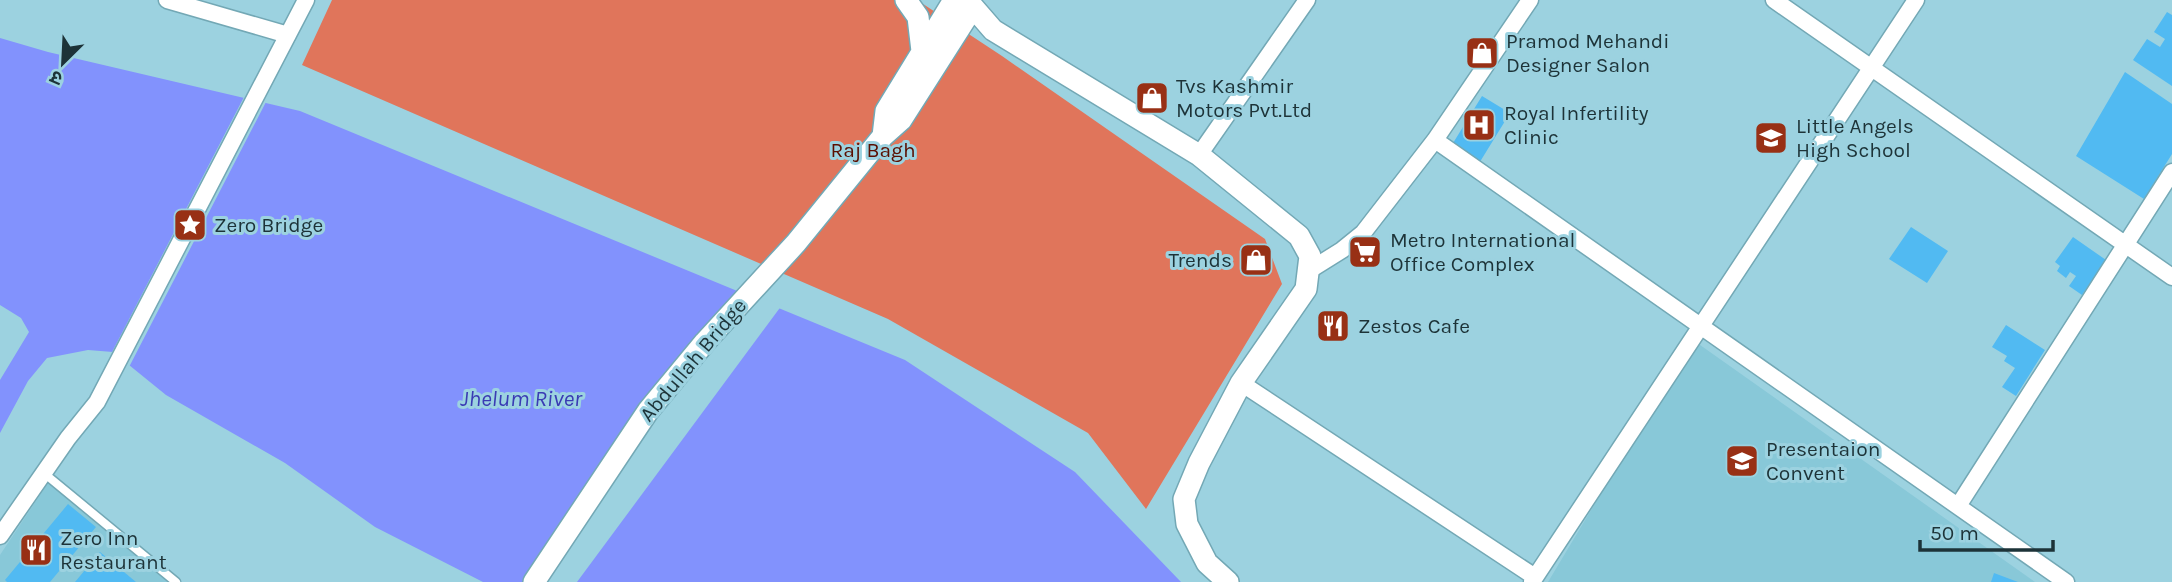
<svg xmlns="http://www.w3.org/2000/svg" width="2172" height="582" viewBox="0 0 2172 582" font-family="Karla,'Noto Sans Devanagari',sans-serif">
	<rect width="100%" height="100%" fill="#9cd2e0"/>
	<path fill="#88c8d8" d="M1693 340 2035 582H1548Z
		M50 480 170 582H0V555Z"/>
	<path fill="#e0755b" d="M332 0H917L1002 56 1265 239 1282 284 1146 509 1088 433 888 319 302 65Z"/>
	<path fill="#8292fd" d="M0 38 48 52 300 111 905 360 1075 472 1181 582H483L375 527 285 463 166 395 113 352 88 350 47 358 28 381 0 433V380L29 332 21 318 0 305Z"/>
	<path fill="#9cd2e0" d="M245 95 267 100 128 369 110 356Z
		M746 291 782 305 577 582H531Z"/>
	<path fill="#51baf2" d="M2167 12 2172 15V86L2133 60 2147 39 2160 47 2165 39 2154 32Z
		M2125 72 2172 104V154L2144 199 2076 156Z
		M1482 96 1510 113 1478 165 1450 148Z
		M1911 227 1948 251 1927 283 1889 259Z
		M2073 237 2106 260 2082 295 2069 286 2076 276 2070 272 2066 278 2057 271 2060 266 2055 262Z
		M2006 325 2045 350 2016 396 2002 387 2015 368 2004 361 2007 356 1992 347Z
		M68 504 96 527 50 582H7L5 580Z
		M100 552 136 582H75Z
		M1994 573 2018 582H1991Z"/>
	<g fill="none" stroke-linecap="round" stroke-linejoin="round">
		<defs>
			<path id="lane" d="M45 474 176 582"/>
			<path id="street" d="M167 0 288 35
				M1774 0 2172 277
				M1435 140 2066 582
				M1199 155 1307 0
				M1310 270 1342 250 1363 233 1435 140 1530 0
				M1241 383 1535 577
				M1958 506 2172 172
				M0 536 68 438 97 402 306 0
				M1532 582 1916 0"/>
			<path id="secondary" d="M906 0 918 17 922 51
				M962 0 973 7 993 30 1199 155 1299 236 1310 256 1306 289 1241 383 1199 463 1184 499 1187 524 1207 563 1228 582
				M883 136 886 111 954 0
				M534 582 648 411 705 342 796 243 883 136 901 120 973 7"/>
		</defs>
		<use href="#lane" stroke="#73a8b5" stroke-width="11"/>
		<use href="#street" stroke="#73a8b5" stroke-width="19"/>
		<use href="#secondary" stroke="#73a8b5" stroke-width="24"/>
		<use href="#lane" stroke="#fff" stroke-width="8"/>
		<use href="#street" stroke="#fff" stroke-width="16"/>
		<use href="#secondary" stroke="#fff" stroke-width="21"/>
	</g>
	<defs>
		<symbol id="shop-square" viewBox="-11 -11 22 22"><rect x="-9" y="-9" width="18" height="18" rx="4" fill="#983015" stroke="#9cd2e0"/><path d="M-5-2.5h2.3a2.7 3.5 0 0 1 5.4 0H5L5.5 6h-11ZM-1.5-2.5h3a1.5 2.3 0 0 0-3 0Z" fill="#fff"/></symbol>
		<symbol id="hospital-square" viewBox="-11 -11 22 22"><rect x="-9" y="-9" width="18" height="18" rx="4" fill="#983015" stroke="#9cd2e0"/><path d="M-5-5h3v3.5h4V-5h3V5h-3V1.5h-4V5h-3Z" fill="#fff"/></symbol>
		<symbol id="school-square" viewBox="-11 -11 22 22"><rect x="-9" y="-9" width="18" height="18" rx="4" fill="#983015" stroke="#9cd2e0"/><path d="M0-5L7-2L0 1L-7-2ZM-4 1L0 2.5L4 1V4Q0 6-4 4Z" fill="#fff"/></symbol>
		<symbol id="sight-square" viewBox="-11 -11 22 22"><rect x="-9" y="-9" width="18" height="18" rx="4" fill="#983015" stroke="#9cd2e0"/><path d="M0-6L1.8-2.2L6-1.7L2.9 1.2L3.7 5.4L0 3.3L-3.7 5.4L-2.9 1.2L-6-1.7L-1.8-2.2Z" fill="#fff"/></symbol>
		<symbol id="supermarket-square" viewBox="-11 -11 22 22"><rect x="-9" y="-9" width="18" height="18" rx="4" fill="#983015" stroke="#9cd2e0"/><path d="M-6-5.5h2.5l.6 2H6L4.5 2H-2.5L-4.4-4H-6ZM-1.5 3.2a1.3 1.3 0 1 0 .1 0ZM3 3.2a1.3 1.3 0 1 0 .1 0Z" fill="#fff"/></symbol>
		<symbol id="restaurant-square" viewBox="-11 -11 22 22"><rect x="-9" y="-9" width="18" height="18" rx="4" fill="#983015" stroke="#9cd2e0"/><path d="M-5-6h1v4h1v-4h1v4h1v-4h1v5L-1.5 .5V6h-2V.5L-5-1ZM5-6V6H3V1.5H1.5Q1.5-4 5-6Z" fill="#fff"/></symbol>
	</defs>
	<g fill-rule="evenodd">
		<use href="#shop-square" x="1463" y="34" width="38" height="38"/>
		<use href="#shop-square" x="1133" y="79" width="38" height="38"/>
		<use href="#hospital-square" x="1460" y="106" width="38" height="38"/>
		<use href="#school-square" x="1752" y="119" width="38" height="38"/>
		<use href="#sight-square" x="171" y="206" width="38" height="38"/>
		<use href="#supermarket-square" x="1346" y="233" width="38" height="38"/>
		<use href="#shop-square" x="1237" y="241" width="38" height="38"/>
		<use href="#restaurant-square" x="1314" y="307" width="38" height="38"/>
		<use href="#school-square" x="1723" y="442" width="38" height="38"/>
		<use href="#restaurant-square" x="17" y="531" width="38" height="38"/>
	</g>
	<g text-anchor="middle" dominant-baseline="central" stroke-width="6" stroke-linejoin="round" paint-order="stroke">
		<g font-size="21" fill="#1d3338" stroke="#9cd2e0" text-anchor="start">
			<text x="1506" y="41">Pramod Mehandi<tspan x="1506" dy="24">Designer Salon</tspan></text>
			<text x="1176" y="86">Tvs Kashmir<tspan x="1176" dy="24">Motors Pvt.Ltd</tspan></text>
			<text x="1504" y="113">Royal Infertility<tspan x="1504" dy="24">Clinic</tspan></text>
			<text x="1796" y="126">Little Angels<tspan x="1796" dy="24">High School</tspan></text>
			<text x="214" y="225">Zero Bridge</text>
			<text x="1390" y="240">Metro International<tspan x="1390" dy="24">Office Complex</tspan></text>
			<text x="1232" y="260" text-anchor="end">Trends</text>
			<text x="1358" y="326">Zestos Cafe</text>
			<text x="1766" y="449">Presentaion<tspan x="1766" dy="24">Convent</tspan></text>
			<text x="60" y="538">Zero Inn<tspan x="60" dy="24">Restaurant</tspan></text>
		</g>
		<g font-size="21" fill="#5a0e00" stroke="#9cd2e0">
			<text x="873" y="150">Raj Bagh</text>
		</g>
		<g font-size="21" fill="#1d3338" stroke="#9cd2e0">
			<text transform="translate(693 360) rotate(-50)">Abdullah Bridge</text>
		</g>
		<g font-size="23" font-style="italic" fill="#3a3bb4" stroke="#9cd2e0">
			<text x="521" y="398">Jhelum River</text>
		</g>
	</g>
	<g transform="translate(63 63) rotate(204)" stroke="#9cd2e0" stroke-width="5" paint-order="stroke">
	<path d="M0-5L12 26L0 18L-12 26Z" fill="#1d3338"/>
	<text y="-10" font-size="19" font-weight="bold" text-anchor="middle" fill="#1d3338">उ</text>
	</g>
	<path d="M1920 540v10h133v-10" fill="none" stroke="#1d3338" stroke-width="3.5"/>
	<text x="1930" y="540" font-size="21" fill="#1d3338" stroke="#9cd2e0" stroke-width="5" paint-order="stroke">50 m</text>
</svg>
